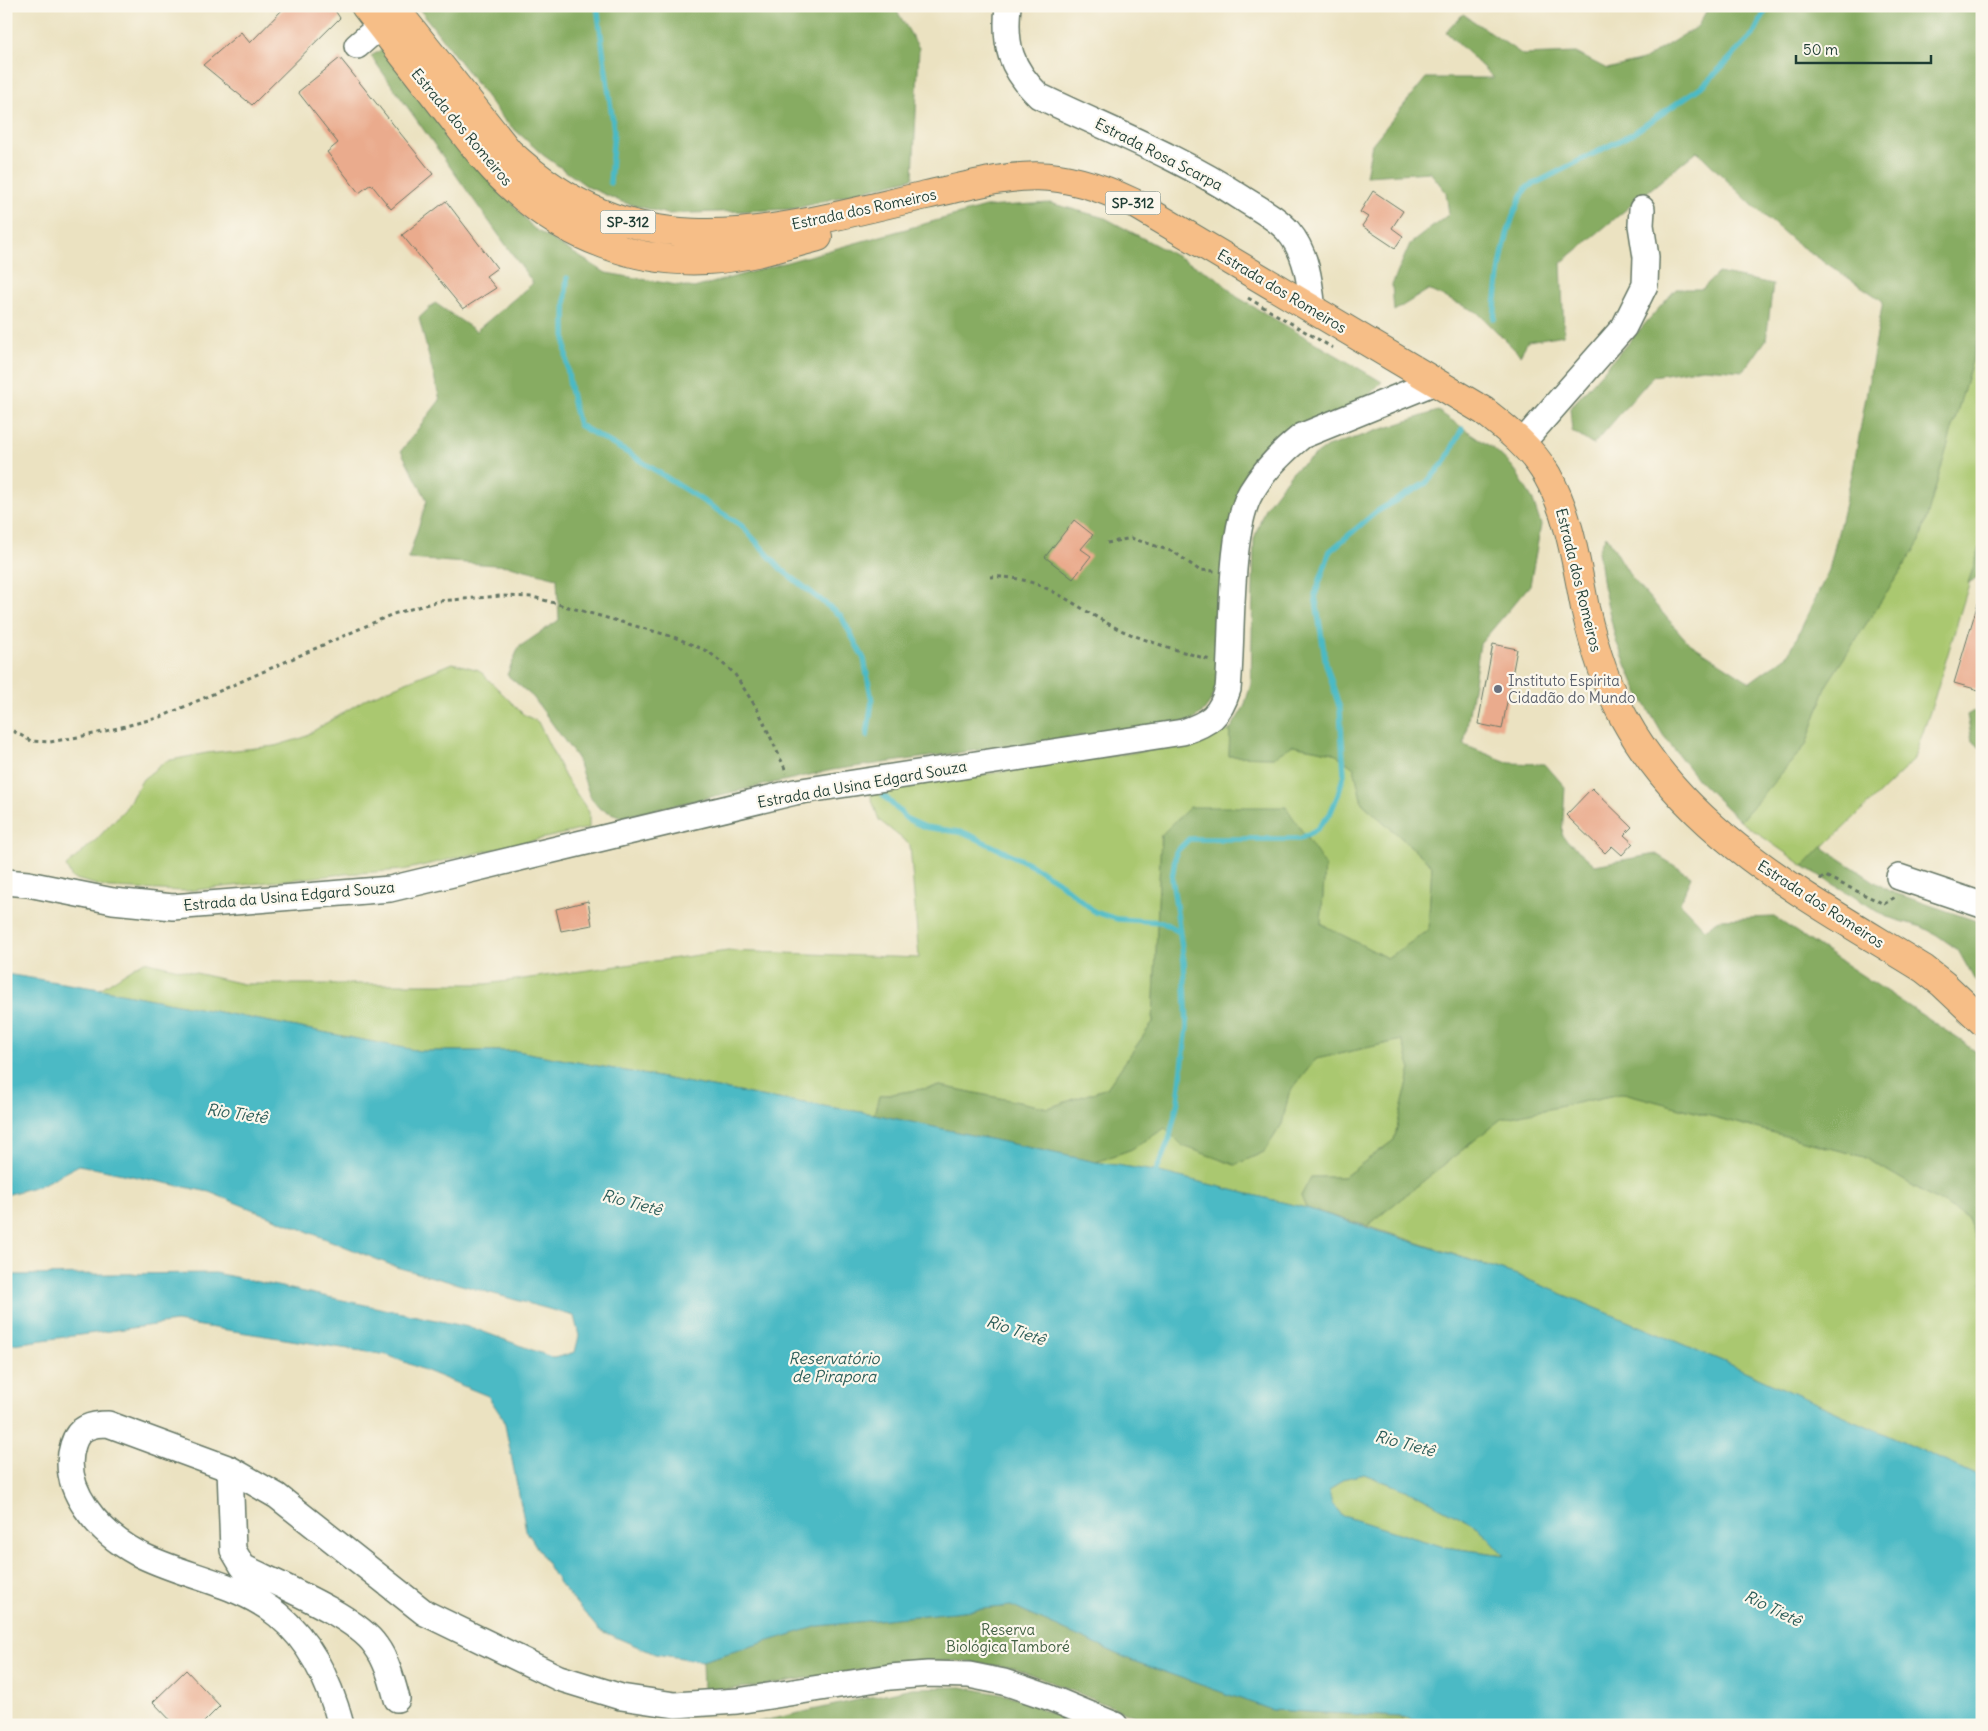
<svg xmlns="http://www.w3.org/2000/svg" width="1988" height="1731" viewBox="0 0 1988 1731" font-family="Delius,sans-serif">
	<rect width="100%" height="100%" fill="#fbf7ec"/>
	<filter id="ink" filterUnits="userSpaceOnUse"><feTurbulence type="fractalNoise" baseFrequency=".02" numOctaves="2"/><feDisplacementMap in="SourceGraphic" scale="10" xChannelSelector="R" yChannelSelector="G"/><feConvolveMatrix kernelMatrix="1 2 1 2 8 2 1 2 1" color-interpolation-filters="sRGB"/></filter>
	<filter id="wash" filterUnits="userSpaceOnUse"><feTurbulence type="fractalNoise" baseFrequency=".0096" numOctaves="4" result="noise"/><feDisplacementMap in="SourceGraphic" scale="20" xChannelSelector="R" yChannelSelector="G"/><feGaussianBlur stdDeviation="1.12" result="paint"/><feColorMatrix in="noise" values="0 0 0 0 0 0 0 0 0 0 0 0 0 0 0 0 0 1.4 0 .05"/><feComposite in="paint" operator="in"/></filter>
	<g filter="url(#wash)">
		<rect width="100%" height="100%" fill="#ebe2c1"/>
		<path fill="#aac870" stroke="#648252" d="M1982 326V541L1933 703 1913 761 1804 866 1740 821 1806 745 1827 684 1920 541Z
			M453 663 479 670 523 714 538 722 565 777 589 812V828L403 870 344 874 186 891 108 888 72 878 66 866 96 840 125 809 143 779 166 761 207 753 275 746 302 738 367 698Z
			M1230 730 1229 756 1274 757 1292 745 1334 753 1354 768 1362 803 1432 865 1428 931 1387 958 1321 924 1325 865 1161 836 1153 1022 1107 1088 1048 1108 941 1086 879 1096 874 1114 766 1097 517 1051H420L100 989 144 961 243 984H486L728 951 919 958 910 845 879 820 869 791 1198 743Z
			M1402 1040 1411 1069 1394 1140 1344 1177H1311L1301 1196 1306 1208 1155 1171 1096 1162 1132 1149 1165 1128 1184 1146 1235 1165 1264 1152 1282 1124 1289 1093 1316 1059Z
			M1624 1093 1864 1157 1968 1218 1982 1255V1478L1727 1363 1517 1275 1367 1226 1501 1119Z
			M1364 1474 1416 1494 1478 1527 1505 1555 1444 1547 1343 1516 1332 1504 1329 1491 1342 1479Z
			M1403 1717 1429 1725H1403Z"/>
		<path fill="#87ac62" stroke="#53744b" d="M417 6H894L919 48 913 178 794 209 667 214 622 202 588 187 543 155 505 121Z
			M1709 6H1982V326L1920 541 1827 684 1806 745 1740 821 1698 780 1663 735 1637 690 1616 641 1603 586 1598 551 1606 535 1632 578 1688 642 1750 682 1789 654 1829 570 1853 470 1883 301 1796 243 1751 204 1697 151 1561 263 1564 335 1528 341 1520 355 1477 312 1428 290 1394 311 1392 285 1410 244 1449 214 1446 192 1430 172 1366 176 1372 144 1426 78H1494L1446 32 1463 14 1523 55 1576 53 1607 69 1643 60 1698 26Z
			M384 48 533 228 606 273 694 288 985 207 1050 203 1105 218 1216 277 1237 297 1382 382 1363 401 1258 464 1220 684 1205 710 1192 721 832 770 621 817 599 808 590 797 577 758 533 697 507 675 519 647 559 620 557 578 510 566 408 559 427 500 401 451 440 400 419 318 435 303 476 331 533 283 371 56Z
			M1718 273 1773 284 1766 340 1744 371 1703 368 1653 376 1593 445 1572 431 1570 408 1676 289H1702Z
			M1438 411 1494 449 1513 467 1532 498 1541 525 1530 585 1480 644 1464 745 1510 763 1545 764 1565 787 1562 836 1595 865 1656 854 1691 876 1680 903 1705 929 1721 919 1774 917 1978 1052 1982 1057V1255L1968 1218 1864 1157 1624 1093 1501 1119 1367 1226 1306 1208 1301 1196 1311 1177H1344L1394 1140 1411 1069 1402 1040 1316 1059 1289 1093 1282 1124 1264 1152 1235 1165 1183 1146 1165 1128 1132 1149 1096 1162 874 1114 879 1096 941 1086 1048 1108 1107 1088 1153 1022 1161 835 1190 807H1286L1325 865 1321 924 1387 958 1428 931 1432 865 1362 803 1354 768 1334 753 1293 745 1274 757 1229 756 1230 730 1244 707 1251 684 1254 539 1265 508 1293 471 1327 447Z
			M1982 541V575L1968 583Z
			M1982 706V748L1972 741 1967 715Z
			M1822 847 1889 891 1982 923V987L1974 979 1958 950 1937 935 1922 927 1887 917 1804 866Z
			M1011 1606 1133 1661 1272 1710 1403 1717V1725H1157L1015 1668 957 1661H915L751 1687 703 1692 702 1661 819 1626Z
			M962 1687 1015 1697 1078 1725H745L912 1688Z"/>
		<path fill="#4cbac5" stroke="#367c7c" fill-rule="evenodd" d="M6 974 100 989 420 1051H517L766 1097 874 1114 1096 1162 1155 1171 1306 1208 1517 1275 1727 1363 1982 1478V1725H1429L1403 1717 1272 1710 1133 1661 1011 1606 819 1626 702 1661 655 1654 599 1630 559 1583 526 1530 504 1420 488 1396 387 1355 176 1322 6 1345V1275L216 1273 473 1328 554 1358 575 1352 579 1336 574 1316 396 1267 209 1192 79 1165 41 1185 6 1195ZM1364 1474 1416 1494 1478 1527 1504 1555 1444 1547 1343 1516 1332 1504 1329 1491 1342 1479Z"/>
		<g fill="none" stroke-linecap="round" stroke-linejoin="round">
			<path stroke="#4cbac5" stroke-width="5.5" d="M597 6 614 131 610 183
				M567 278C563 329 564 376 579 425L630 454 742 526 781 569 841 616 864 659 872 701 867 736
				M1494 319C1498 275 1503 228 1526 188L1632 134 1705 84 1753 35 1768 6
				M883 795 907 819 925 827 965 833 1028 863 1059 882 1095 912 1117 919 1162 922 1178 931
				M1154 1177 1169 1140 1178 1101 1187 1027 1184 962 1172 878 1176 852 1189 839H1300L1317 829 1330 814 1338 795 1344 774 1340 709 1326 664 1315 595 1330 551 1376 512 1426 483 1445 462 1462 429"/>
		</g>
		<g id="blocks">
			<path fill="#eaab8d" d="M286 6H332L340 18 252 105 203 65 241 32 250 43Z
				M340 58 433 174 391 209 371 184 359 193 327 152 338 143 298 92Z
				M1373 191 1403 211 1392 228 1403 236 1395 248 1362 226 1368 217 1360 212Z
				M446 201 497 268 486 276 496 288 463 309 402 235Z
				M1074 520 1093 535 1081 549 1091 556 1073 579 1045 557Z
				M1978 603H1982V691L1954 683Z
				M1493 644 1517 649 1502 729 1478 724Z
				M1592 788 1632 827 1624 835 1633 843 1622 855 1612 846 1605 853 1566 815Z
				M588 901 592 925 561 931 556 909Z
				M186 1670 220 1706 201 1725H175L153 1702Z"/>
		</g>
	</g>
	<g filter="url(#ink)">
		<use href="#blocks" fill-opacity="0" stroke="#667765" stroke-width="1"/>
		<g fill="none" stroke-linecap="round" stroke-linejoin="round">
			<defs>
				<path id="minor" d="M1008 6C1004 45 1010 68 1039 96 1107 129 1178 156 1242 198 1257 208 1276 217 1288 231 1307 253 1310 283 1313 310
					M357 46 380 26
					M1522 443 1624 327 1645 285 1646 257 1641 225 1642 209
					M1899 877 1982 905
					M6 882 28 884 113 901 173 907 390 889 795 792 1183 732C1210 723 1220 716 1228 689 1233 639 1228 532 1251 492 1264 470 1282 452 1302 436L1435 382
					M230 1469 233 1550 243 1567C277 1584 356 1616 376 1646 387 1661 392 1681 397 1699
					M341 1725C330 1683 312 1643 278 1615 238 1582 183 1577 137 1553 100 1533 59 1489 73 1445 78 1427 92 1424 108 1424L230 1469 277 1496 425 1613 559 1678 621 1697 675 1705 737 1701 890 1677 928 1674 969 1675 1004 1682 1048 1697 1115 1725"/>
				<path id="major" d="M365 6C391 39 416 72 442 105 465 134 487 166 516 191 567 237 637 264 707 260 745 258 781 247 818 237
					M393 6 509 152C640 275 771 231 926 195 1012 176 1048 162 1132 202L1484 411C1507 429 1532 449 1547 475 1570 516 1576 563 1585 608 1594 647 1605 684 1624 718 1689 837 1813 900 1924 969L1943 984 1982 1021"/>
			</defs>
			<use href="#minor" stroke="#667765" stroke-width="28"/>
			<use href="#major" stroke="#667765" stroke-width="30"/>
			<path stroke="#667765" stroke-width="3" stroke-dasharray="4 4" stroke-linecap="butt" d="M1248 298 1333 348
				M1107 543 1131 538 1174 552 1199 570 1215 571
				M990 577C1045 574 1076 610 1123 631 1151 643 1181 651 1210 660
				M6 727 31 741 50 742 94 734 161 717 393 614 439 601 501 596 533 597 674 637 709 652 734 673 759 712 787 773
				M1820 880 1825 876 1884 904 1895 897"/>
			<use href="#minor" stroke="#fff" stroke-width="25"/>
			<use href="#major" stroke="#f6be87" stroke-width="28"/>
		</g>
	</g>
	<circle fill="#6b7280" stroke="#fbf7ec" stroke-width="2" cx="1498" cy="689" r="5"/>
	<g text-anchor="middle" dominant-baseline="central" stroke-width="4.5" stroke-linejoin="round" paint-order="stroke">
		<g fill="#fbf7ec" stroke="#61756b" stroke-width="1">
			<rect x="1105.5" y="191.5" width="55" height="23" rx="4"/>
			<rect x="600.5" y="210.5" width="55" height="23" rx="4"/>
		</g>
		<g font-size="14" font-weight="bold" fill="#1f3d34">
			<text x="1133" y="203">SP-312</text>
			<text x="628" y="222">SP-312</text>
		</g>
		<g font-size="15" fill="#1f3d34" stroke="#fbf7ec">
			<text transform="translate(462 127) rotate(50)">Estrada dos Romeiros</text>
			<text transform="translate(1159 154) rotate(27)">Estrada Rosa Scarpa</text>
			<text transform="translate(864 209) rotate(-12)">Estrada dos Romeiros</text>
			<text transform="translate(1282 291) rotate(31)">Estrada dos Romeiros</text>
			<text transform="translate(1579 580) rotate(76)">Estrada dos Romeiros</text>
			<text transform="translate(862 784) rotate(-10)">Estrada da Usina Edgard Souza</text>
			<text transform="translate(289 896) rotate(-5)">Estrada da Usina Edgard Souza</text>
			<text transform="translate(1821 904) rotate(33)">Estrada dos Romeiros</text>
		</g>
		<g font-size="15" fill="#5b616d" stroke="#fbf7ec" text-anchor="start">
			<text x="1508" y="680">Instituto Espírita<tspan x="1508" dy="17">Cidadão do Mundo</tspan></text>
		</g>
		<g font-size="15" fill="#426043" stroke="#fbf7ec">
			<text x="1008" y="1629">Reserva<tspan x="1008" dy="17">Biológica Tamboré</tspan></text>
		</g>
		<g font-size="16" font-style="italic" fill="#2a5c58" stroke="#fbf7ec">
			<text transform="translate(237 1113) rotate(8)">Rio Tietê</text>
			<text transform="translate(632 1202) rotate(15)">Rio Tietê</text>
			<text transform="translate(1016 1330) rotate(19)">Rio Tietê</text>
			<text x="834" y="1358">Reservatório<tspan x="834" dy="18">de Pirapora</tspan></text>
			<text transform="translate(1405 1443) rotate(15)">Rio Tietê</text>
			<text transform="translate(1773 1608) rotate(26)">Rio Tietê</text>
		</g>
	</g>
	<rect width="1988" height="1731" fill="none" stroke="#fbf7ec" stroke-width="25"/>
	<path d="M1796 55v8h135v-8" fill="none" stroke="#1f3d34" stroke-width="2.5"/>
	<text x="1803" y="55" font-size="15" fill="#1f3d34" stroke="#fbf7ec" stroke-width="4" paint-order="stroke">50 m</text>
</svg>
